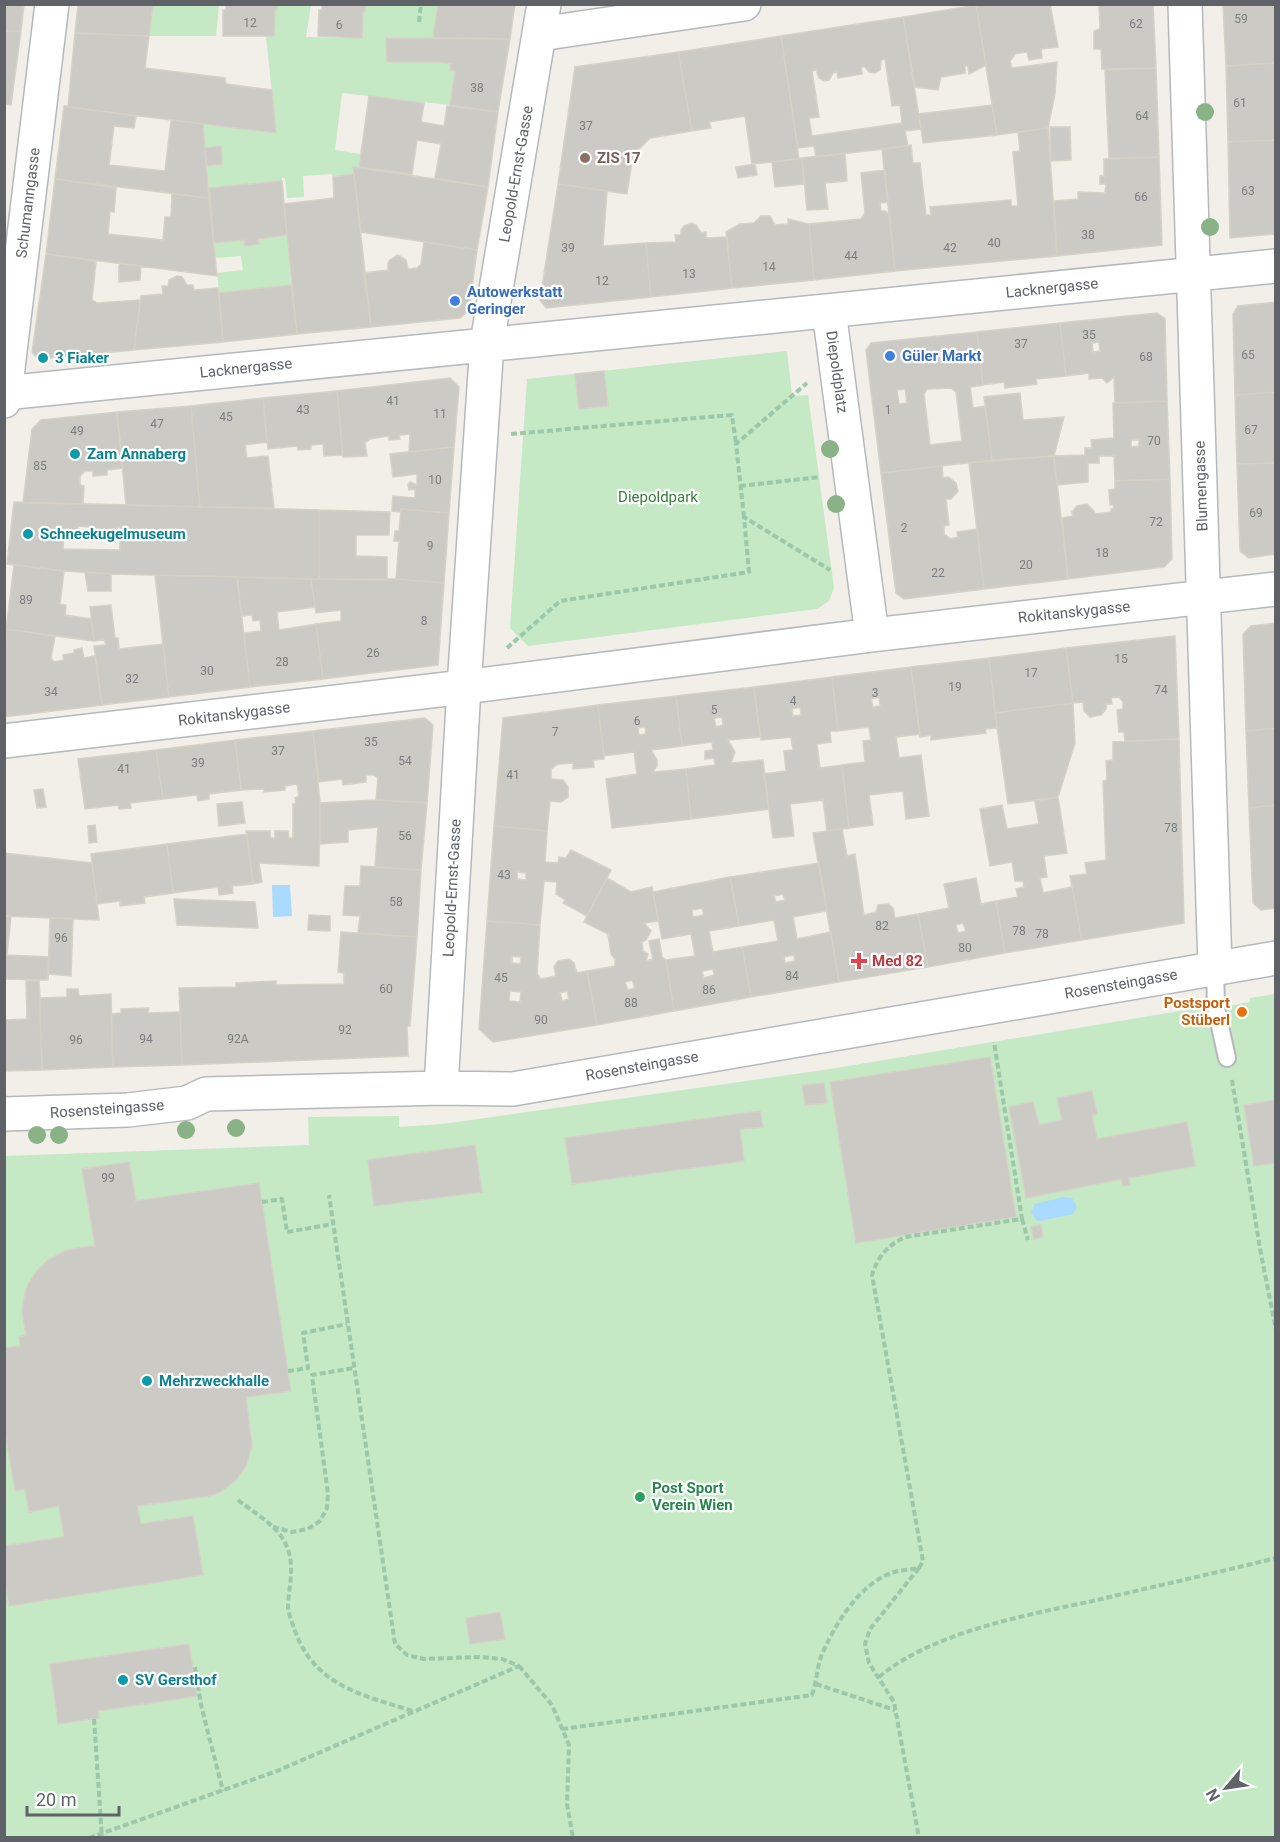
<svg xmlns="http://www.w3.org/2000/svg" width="1280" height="1842" viewBox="0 0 1280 1842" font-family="Roboto,sans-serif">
	<rect width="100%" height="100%" fill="#f1efe8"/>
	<path fill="#c5e8c5" d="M153 5H219L216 36H149Z
		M277 5H311L306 37 362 38 363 12 365 11V5H438L433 38H387V62H439V38H459L458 47 448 63 451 64 455 71 450 105 342 93 335 150 360 154 359 167H353L354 174 333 177 331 174 303 176 304 197 287 198 285 178H282V181L209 188 207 166 222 164 221 147 205 148 203 124 276 132 266 36H274L275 10H277Z
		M287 235 291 285 219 293 217 273 243 270 241 256 215 258 214 243 244 240 246 246 259 244 258 239Z
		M787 351 792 396 808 395 834 588 829 601 817 609 528 646 510 628 527 379Z
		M1275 994V1837L5 1838V1156L309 1145 308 1117 399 1116V1127L443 1124 830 1069 1204 1007 1206 1010 1250 1002V998Z"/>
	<path fill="#aadaff" d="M272 885H290L292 916 273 917Z
		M1063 1197 1072 1198 1077 1207 1073 1214 1040 1221 1036 1220 1031 1213 1035 1204Z"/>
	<path fill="#cccac5" stroke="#d6d1c6" stroke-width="1.5" fill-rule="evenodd" d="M4 4H24L21 31H4Z
		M80 4H153L149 36 75 33 78 6Z
		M226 4H277V11L275 10 274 36H223V10H226Z
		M322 4H365V12H363L362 38 318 36 319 10H322Z
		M438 4H515L510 39 433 38Z
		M983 4H1050L1058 47 1041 49 1042 58 1029 60 1027 52 1015 54 1010 61 1012 68 1057 62 1055 94 1048 128 997 135 976 5Z
		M1099 4H1153L1156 68 1102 69 1101 49H1094V31L1100 29Z
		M1223 4H1276V63L1226 66Z
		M976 5 986 65 969 74 968 66H965V73L941 77 938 90 915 87 903 17Z
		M903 17 921 129 905 131 908 146 816 157 814 146 798 148 781 36ZM885 59 892 106 900 105 902 123 812 136 809 118 819 117 812 71 816 70 819 78 824 81 829 80 833 73 837 72 838 78 862 74 861 67H865L869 72 875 73 880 70 881 60Z
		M4 31H21L11 105 4 104Z
		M75 33 149 36 145 68 225 78 226 84 272 90 276 133 68 107Z
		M781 36 799 159 752 164 745 116 709 122 711 128 692 131 678 52Z
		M386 38 510 39 498 112 450 105 455 71 450 70 451 64 439 62H387Z
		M678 52 692 131 650 138 633 155 627 194 558 184 575 67Z
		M1276 63V140L1228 142 1226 66Z
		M1156 68 1159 157 1109 159 1105 70Z
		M369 96 424 103 421 122 444 126 447 106 498 112 488 187 435 178 441 144 417 140 412 174 359 167Z
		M992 105 997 135 923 143 919 114Z
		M64 106 136 116 134 128 114 126 109 165 165 171 171 120 203 124 209 198 55 179Z
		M1050 127H1070L1071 160 1051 161Z
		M1048 128 1057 256 895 271 882 149 911 145 913 163H920L926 215H931L930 207 1011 200V206H1018L1013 152 1020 151 1018 132Z
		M1276 140V234L1230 238 1228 142Z
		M221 146 222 164 207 166 205 148Z
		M845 153 847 181 825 183 828 209 807 210 802 158Z
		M1159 157 1162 245 1057 256 1054 201 1078 199V192L1105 193 1106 184H1100V176H1104V159Z
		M802 158 804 184 775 187 772 162Z
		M755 164 757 175 738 178 736 167Z
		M353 167 488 187 477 250 361 232Z
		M885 170 888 202 880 203 881 211H885L890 216 895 271 814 280 809 224 861 219 865 213 861 173Z
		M354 174 371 327 297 334 284 204 334 198 333 177Z
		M55 179 116 188 114 212 110 211 108 234 163 240 165 217H171L172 194 209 198 217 276 46 254Z
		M282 181 287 235 258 239 259 244 245 246 244 240 214 243 209 188Z
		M558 184 607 191 603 246 646 243 651 297 546 308 540 300Z
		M761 216H770L775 225 788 224V219L809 224 814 280 732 288 726 232 740 224 754 223Z
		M692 223 696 225 701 233 706 232V238L727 237 732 288 651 297 646 243 676 242 675 235H681V230L684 226Z
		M424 242 477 250 469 310 460 318 371 327 364 273 388 270V263L390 260 398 255 406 260 408 269 417 268 421 264Z
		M46 254 96 261 92 300 97 303 140 300 134 350 38 359 32 352Z
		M119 263 141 266 140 280 119 282Z
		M177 276 182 277 187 285H193L194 290 218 288 223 342 134 350 141 296 163 294 162 286H168L169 280Z
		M291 285 297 334 223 342 219 293Z
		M1276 302V392L1235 395 1233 314 1238 306Z
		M1157 313 1165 319 1167 401 1115 403 1114 377 1107 383 1102 378 1089 379V373L1066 376 1060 323ZM1099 342 1100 351 1093 352 1092 343Z
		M1060 323 1066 376 1036 379 1037 384 1005 388 1004 382 983 385 977 332Z
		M977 332 983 385 970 387 973 408 985 406 992 460 881 473 866 350 871 343ZM951 388 956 392 962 441 930 445 924 394 927 389ZM905 389 907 403 899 404 897 390Z
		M604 371 608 406 579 409 575 374Z
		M450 378 459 387 454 447 409 452 410 434 399 435 400 439 389 440 388 436 370 439 365 443 367 456 343 457 337 391Z
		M337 391 343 455 324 456 323 444 311 445V449L298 450 297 446 268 449 263 398Z
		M1276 392V463L1237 464 1235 395Z
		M1020 393 1023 420 1064 417 1054 456 992 460 984 397Z
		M263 398 267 442 245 445 247 458 268 456 274 508 200 507 191 406Z
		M1167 401 1170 479 1115 481 1114 456H1099V463H1088V482L1057 485 1054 456 1085 455V448H1092L1091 440 1114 438 1113 403ZM1131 440H1139V446L1131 447Z
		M191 406 200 507 126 505 117 412Z
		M117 412 123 468 107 470V475L93 476V471H85L80 476V485L84 486 83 504 23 503 32 429 41 420Z
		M454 447 449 513 401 509V512L392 511 393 496 415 498V489L409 490 408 484 410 482 417 485V474L393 477 390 454Z
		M1054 456 1068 579 984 589 969 463Z
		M1276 463V554L1249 558 1240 551 1237 464Z
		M942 466 943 478 948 477 956 483 958 491 951 499H946L949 525 944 526V534L951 539 958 537 957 532 977 529 984 589 904 599 896 593 881 473Z
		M1170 479 1172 559 1164 567 1068 579 1062 518 1073 516 1072 512 1077 506 1087 504 1094 511 1095 514 1111 512V509H1114L1113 504 1110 505 1109 490 1115 489V481Z
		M14 502 319 510V579L111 574 64 571 7 564ZM78 526 91 527V534L117 535V527H120V550L63 549 64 536 71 537 78 531Z
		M401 509 449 513 444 583 396 579 399 541H394L395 531H399Z
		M319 510 390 512 389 535H356V556L387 557V580L319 579Z
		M14 565 64 571 60 604 66 605 65 615 91 619 94 641 6 629Z
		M85 572 111 574V591H88Z
		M155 575 237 577 250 687 169 697Z
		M237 577 311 579 315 607 277 612 279 630 316 624 323 679 250 687 244 633 261 631 260 620 253 621 252 615 242 616Z
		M311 579H396L444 583 438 665 323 679 316 624 341 621V610L316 613Z
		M111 605 115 638H118L119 649 163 644 169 697 102 705 94 646 106 645 104 640 94 641 90 607Z
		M1276 623V728L1246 731 1243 634 1251 626Z
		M6 629 55 636 51 658 54 662 64 660 63 655 74 653V650L82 648 84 658 95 656 102 705 4 717Z
		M1175 636 1179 739 1125 741 1124 732H1119L1117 710 1123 709V702L1119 697 1111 698 1112 704H1106V709L1101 715 1090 717 1084 711 1083 702 1073 703 1066 648Z
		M1066 648 1073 703 995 713 989 658Z
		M989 658 997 728 985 729 986 733 931 740V735L920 737 911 667Z
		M911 667 920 734 896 737 899 758 921 755 929 816 906 819 903 791 869 795 873 825 849 828 842 765 865 762 863 741 871 740 869 727 838 731 832 677ZM879 697 880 706 873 707 871 699Z
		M832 677 838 731H830L831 742 817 744 820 768 842 765 849 828 827 831 823 800 790 804 794 836 773 838 764 774 786 771 784 751 793 750 791 737 761 740 754 687ZM800 707 801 715 793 716 792 709Z
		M754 687 760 737 728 740 735 752 731 763 763 760 769 809 691 819 686 769 715 765 714 758 705 759V751L713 750 712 742 682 746 676 696ZM722 717 723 725 716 727 714 718Z
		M676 696 682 746 651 750 657 760V766L653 772 686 769 691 819 612 828 606 779 637 774 634 752 604 756 598 705ZM645 727 646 734 639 735 638 728Z
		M1073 703 1075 743 1058 797 1008 804 995 713Z
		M598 705 604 759 593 760 594 767 573 769V763L558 764 551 769V779L563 780 568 787V797L561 802 550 801 547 831 494 826 503 718Z
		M425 718 433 725 427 803 376 800 378 778 374 775H366V782L343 785 342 779 319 782 313 731Z
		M1276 728V805L1249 808 1246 731Z
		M313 731 320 803 319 866 259 863 262 882 253 884 246 831H270V838H275V831H288L289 838H293V804H296L295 798 299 796 297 784 285 786V790L264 792V789L241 790 235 740Z
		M1179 739 1184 923 1082 940 1070 876 1087 874 1085 863 1106 860 1103 781 1107 780 1106 761 1113 760V742Z
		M235 740 241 790 209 794V799L198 801 197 795 163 799 156 750Z
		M156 750 163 799 130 803 131 808 119 809 118 805 85 809 78 759Z
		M43 789 46 807 37 808 34 790Z
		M1058 797 1067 853 1044 856 1047 877 1040 878 1043 893 1072 887 1082 940 1005 953 996 901 1018 897 1016 889 1024 887 1023 881H1015L1012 862 990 866 980 809 1002 805 1007 829 1039 824 1035 801Z
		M376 800 427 803 421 870 375 867 378 827 348 830V842L320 844V803Z
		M242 802 245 823 219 826 217 804Z
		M1276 805V908L1261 910 1253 903 1249 808Z
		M95 825 97 842 89 843 88 826Z
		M494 826 547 831 545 862 558 863 559 857 566 858 571 850 611 870 587 916 563 903 565 900 556 894 557 882 544 881 540 925 487 921ZM517 872 526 873V880L517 879Z
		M842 829 847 856 855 854 864 915 876 912 878 905 888 904 893 908 895 918 918 914 928 967 839 982 813 833Z
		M247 834 253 884 232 886 233 893 219 895 218 887 173 893 167 844Z
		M167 844 173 893 144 897 145 903 120 906V901L97 904 91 854Z
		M4 853 92 863 99 920 4 916Z
		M819 863 827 911 793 917 797 939 831 932 839 982 751 997 742 947 778 941 774 920 739 926 730 877ZM783 894 785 900 776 902 774 896ZM794 955 795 961 785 963 784 957Z
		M361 866 421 870 417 937 358 933 360 916 343 915 345 886H360Z
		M730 877 739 926 709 931 713 952 742 947 751 997 674 1011 666 960 695 956 691 934 662 939 653 892ZM702 908 704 915 693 917 692 910ZM713 969 714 975 704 978 702 971Z
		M607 878 631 892 652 887 658 921 644 923 651 931 646 940 642 942 643 951 648 954 646 961 653 959 649 941 659 939 662 957 666 960 674 1011 597 1025 587 971 615 966V959L611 954 608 934 584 922ZM632 980 635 988 628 990 625 982Z
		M976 878 981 904 996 901 1005 953 928 967 918 914 949 908 944 884ZM963 923 966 931 958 933 956 925Z
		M174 899 255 902 258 928 177 925Z
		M309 915 330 916V931L308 930Z
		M4 916H11L7 955 49 957 48 980 4 979Z
		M50 918 73 919 71 976 48 974Z
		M487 921 540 925 537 974 541 979 556 976 554 967 558 961 569 959 574 963 577 973 587 971 597 1025 493 1042 479 1029ZM512 956 521 957 520 964 512 963ZM510 991 521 992 520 1002 509 1001ZM567 991 569 999 562 1001 560 993Z
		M341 932 417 937 410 1026H407L408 1056 182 1065 179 988 236 987V983L276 981V985L344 984V973L338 972Z
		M26 980 39 981 42 1070 4 1071V1020L27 1019Z
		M39 981 40 998 67 997V989H78L79 996 111 994 113 1067 42 1070Z
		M149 1008 148 1013 180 1012 182 1065 113 1067 111 1014 121 1013V1009Z
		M990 1057 1016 1217 856 1243 830 1082Z
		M824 1083 827 1103 805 1105 802 1085Z
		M1092 1091 1097 1114 1092 1115 1097 1139 1187 1122 1195 1166 1129 1178 1130 1185 1123 1186 1121 1179 1026 1198 1009 1107 1033 1102 1039 1125 1062 1120 1057 1098Z
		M1276 1100V1163L1254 1166 1244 1105Z
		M760 1111 763 1127 740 1129 744 1161 572 1184 565 1138Z
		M475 1145 482 1192 374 1206 368 1160Z
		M129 1162 136 1201 259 1183 291 1391 246 1397 252 1446 246 1466 235 1481 220 1492 209 1496 137 1506 141 1524 193 1516 203 1575 9 1606 4 1578V1546L64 1537 59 1506 29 1512 25 1489 15 1491 4 1426V1348L20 1346 19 1337 26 1335 22 1311 24 1297 28 1284 37 1271 48 1260 65 1251 77 1248 95 1246 82 1169Z
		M1041 1225 1043 1237 1034 1239 1031 1227Z
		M500 1612 505 1639 470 1644 466 1618Z
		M189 1644 197 1696 98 1711 99 1718 58 1724 50 1664Z"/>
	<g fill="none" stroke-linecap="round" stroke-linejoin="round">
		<defs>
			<path id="service" d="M1215 968 1216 1008 1227 1058"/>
			<path id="minor" d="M1185 4 1215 968
				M540 34 744 4
				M829 311 872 635
				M4 393 1276 266
				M4 401 52 4
				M4 741 464 687 872 635 1276 589
				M441 1088 464 687 487 343 544 4
				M4 1114 128 1110 187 1103 206 1094 441 1088 513 1089 1276 958"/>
		</defs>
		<use href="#service" stroke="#b5b8bc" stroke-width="20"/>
		<use href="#minor" stroke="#b5b8bc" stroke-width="36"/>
		<path stroke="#9cc7a9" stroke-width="4" stroke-dasharray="6 3" stroke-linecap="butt" d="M419 22 421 4
			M511 434 732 415 736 444
			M740 486 820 477
			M744 517 736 444 807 383
			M507 648 560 601 749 572 744 517 830 570
			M1232 1080 1261 1254 1276 1330
			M262 1202 282 1199 287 1232 333 1224
			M1022 1219 1028 1240
			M288 1371 308 1368 303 1333 347 1324
			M238 1500C254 1513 279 1526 287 1547 295 1567 289 1586 288 1606 288 1613 292 1622 294 1628 313 1685 361 1695 413 1711
			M273 1527 292 1532 308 1529 320 1521 327 1508 328 1494 312 1375 354 1368
			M919 1568 923 1561 872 1275C878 1256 887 1246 905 1237L1022 1219 994 1042
			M519 1666 552 1705 569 1745 567 1804 573 1838
			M195 1667 201 1705 223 1791
			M879 1677C934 1631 1028 1615 1097 1600 1156 1586 1216 1573 1276 1558
			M816 1684 895 1710
			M94 1719 102 1838
			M562 1729 812 1695C817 1681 817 1666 822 1654 836 1623 858 1586 891 1573 899 1570 910 1570 919 1568L870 1629 865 1644 869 1663 894 1702 919 1838
			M89 1838 277 1771 519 1666 502 1659 479 1657 424 1659 407 1655 395 1644 329 1195"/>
		<use href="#service" stroke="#fff" stroke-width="16"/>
		<use href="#minor" stroke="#fff" stroke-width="33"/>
	</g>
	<g fill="#89b387">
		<circle cx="1205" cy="112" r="9"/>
		<circle cx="1210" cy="227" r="9"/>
		<circle cx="830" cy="449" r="9"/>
		<circle cx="836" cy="504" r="9"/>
		<circle cx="236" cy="1128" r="9"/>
		<circle cx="186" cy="1130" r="9"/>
		<circle cx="37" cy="1135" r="9"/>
		<circle cx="59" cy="1135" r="9"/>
	</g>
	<circle fill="#8d6e63" stroke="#fff" stroke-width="2" cx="585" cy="158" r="6"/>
	<g fill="#3f7fe0" stroke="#fff" stroke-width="2">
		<circle cx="455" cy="301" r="6"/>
		<circle cx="890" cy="356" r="6"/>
	</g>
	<g fill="#0f9aa8" stroke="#fff" stroke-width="2">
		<circle cx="43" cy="358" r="6"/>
		<circle cx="75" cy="454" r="6"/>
		<circle cx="28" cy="534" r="6"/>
		<circle cx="147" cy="1381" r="6"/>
		<circle cx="123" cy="1680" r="6"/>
	</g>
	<path fill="#e0444e" stroke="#fff" stroke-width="2" d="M856 952h6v6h6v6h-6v6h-6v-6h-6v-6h6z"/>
	<circle fill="#e8710a" stroke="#fff" stroke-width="2" cx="1242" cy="1012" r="6"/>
	<circle fill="#2e9e5b" stroke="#fff" stroke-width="2" cx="640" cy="1497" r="6"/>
	<g text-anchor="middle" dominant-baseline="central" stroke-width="4.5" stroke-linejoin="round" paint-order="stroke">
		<g font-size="12" fill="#7a7d7f">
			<text x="1241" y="19">59</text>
			<text x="250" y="23">12</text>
			<text x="1136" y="24">62</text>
			<text x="339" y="25">6</text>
			<text x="477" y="88">38</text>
			<text x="1240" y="103">61</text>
			<text x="1142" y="116">64</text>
			<text x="586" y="126">37</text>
			<text x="1248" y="191">63</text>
			<text x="1141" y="197">66</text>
			<text x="1088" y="235">38</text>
			<text x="994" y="243">40</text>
			<text x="568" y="248">39</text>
			<text x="950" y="248">42</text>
			<text x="851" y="256">44</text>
			<text x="769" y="267">14</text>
			<text x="689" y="274">13</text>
			<text x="602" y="281">12</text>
			<text x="1089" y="335">35</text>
			<text x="1021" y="344">37</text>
			<text x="1248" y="355">65</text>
			<text x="1146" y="357">68</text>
			<text x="393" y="401">41</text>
			<text x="303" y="410">43</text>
			<text x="888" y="410">1</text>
			<text x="440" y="414">11</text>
			<text x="226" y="417">45</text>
			<text x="157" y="424">47</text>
			<text x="1251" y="430">67</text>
			<text x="77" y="431">49</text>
			<text x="1154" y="441">70</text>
			<text x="40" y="466">85</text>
			<text x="435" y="480">10</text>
			<text x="1256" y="513">69</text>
			<text x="1156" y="522">72</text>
			<text x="904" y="528">2</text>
			<text x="430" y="546">9</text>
			<text x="1102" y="553">18</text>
			<text x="1026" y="565">20</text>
			<text x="938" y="573">22</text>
			<text x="26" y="600">89</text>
			<text x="424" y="621">8</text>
			<text x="373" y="653">26</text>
			<text x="1121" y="659">15</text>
			<text x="282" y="662">28</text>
			<text x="207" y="671">30</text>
			<text x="1031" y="673">17</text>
			<text x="132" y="679">32</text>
			<text x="955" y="687">19</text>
			<text x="1161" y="690">74</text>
			<text x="51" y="692">34</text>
			<text x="875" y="693">3</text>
			<text x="793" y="701">4</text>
			<text x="714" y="710">5</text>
			<text x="637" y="721">6</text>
			<text x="555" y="732">7</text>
			<text x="371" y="742">35</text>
			<text x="278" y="751">37</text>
			<text x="405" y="761">54</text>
			<text x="198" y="763">39</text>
			<text x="124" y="769">41</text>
			<text x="513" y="775">41</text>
			<text x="1171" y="828">78</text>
			<text x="405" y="836">56</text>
			<text x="504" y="875">43</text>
			<text x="396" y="902">58</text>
			<text x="882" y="926">82</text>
			<text x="1019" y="931">78</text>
			<text x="1042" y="934">78</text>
			<text x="61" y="938">96</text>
			<text x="965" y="948">80</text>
			<text x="792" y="976">84</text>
			<text x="501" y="978">45</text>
			<text x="386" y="989">60</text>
			<text x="709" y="990">86</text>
			<text x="631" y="1003">88</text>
			<text x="541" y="1020">90</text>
			<text x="345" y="1030">92</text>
			<text x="146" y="1039">94</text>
			<text x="238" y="1039">92A</text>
			<text x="76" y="1040">96</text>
			<text x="108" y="1178">99</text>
		</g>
		<g font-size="15" font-weight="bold" fill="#785e54" stroke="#fff" text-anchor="start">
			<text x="597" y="158">ZIS 17</text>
		</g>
		<g font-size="15" fill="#5f6368" stroke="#fff">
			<text transform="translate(516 174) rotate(-80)">Leopold-Ernst-Gasse</text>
			<text transform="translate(28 203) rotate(-83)">Schumanngasse</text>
			<text transform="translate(1052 288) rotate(-6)">Lacknergasse</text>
			<text transform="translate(246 368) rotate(-6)">Lacknergasse</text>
			<text transform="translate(837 372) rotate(82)">Diepoldplatz</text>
			<text transform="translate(1201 486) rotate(-92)">Blumengasse</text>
			<text transform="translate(1074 612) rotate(-6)">Rokitanskygasse</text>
			<text transform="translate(234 714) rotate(-7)">Rokitanskygasse</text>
			<text transform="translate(452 888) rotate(-87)">Leopold-Ernst-Gasse</text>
			<text transform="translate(1121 984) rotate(-10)">Rosensteingasse</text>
			<text transform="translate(642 1066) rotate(-10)">Rosensteingasse</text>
			<text transform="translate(107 1109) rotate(-4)">Rosensteingasse</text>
		</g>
		<g font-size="15" font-weight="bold" fill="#366cbe" stroke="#fff" text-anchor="start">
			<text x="467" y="292">Autowerkstatt<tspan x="467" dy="17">Geringer</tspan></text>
			<text x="902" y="356">Güler Markt</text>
		</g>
		<g font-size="15" font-weight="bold" fill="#0d838f" stroke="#fff" text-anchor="start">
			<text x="55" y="358">3 Fiaker</text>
			<text x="87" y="454">Zam Annaberg</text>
			<text x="40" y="534">Schneekugelmuseum</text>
			<text x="159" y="1381">Mehrzweckhalle</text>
			<text x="135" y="1680">SV Gersthof</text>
		</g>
		<g font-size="15" fill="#348238" stroke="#fff">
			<text x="658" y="497">Diepoldpark</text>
		</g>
		<g font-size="15" font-weight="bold" fill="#be3a42" stroke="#fff" text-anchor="start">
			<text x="872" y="961">Med 82</text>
		</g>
		<g font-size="15" font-weight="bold" fill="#c56008" stroke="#fff" text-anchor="end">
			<text x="1230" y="1003">Postsport<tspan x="1230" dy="17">Stüberl</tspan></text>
		</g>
		<g font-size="15" font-weight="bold" fill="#27864d" stroke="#fff" text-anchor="start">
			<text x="652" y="1488">Post Sport<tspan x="652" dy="17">Verein Wien</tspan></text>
		</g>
	</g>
	<rect width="1280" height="1842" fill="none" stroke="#5f6368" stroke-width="12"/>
	<g transform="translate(1226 1788) rotate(241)" stroke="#ffffff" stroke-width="4.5" paint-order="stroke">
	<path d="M0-4.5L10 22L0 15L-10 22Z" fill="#5f6368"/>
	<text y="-9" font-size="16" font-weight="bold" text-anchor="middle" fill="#5f6368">N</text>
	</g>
	<path d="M27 1806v9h92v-9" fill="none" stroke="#5f6368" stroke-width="3"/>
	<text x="36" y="1806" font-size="18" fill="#5f6368" stroke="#ffffff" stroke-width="4.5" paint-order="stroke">20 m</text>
</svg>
